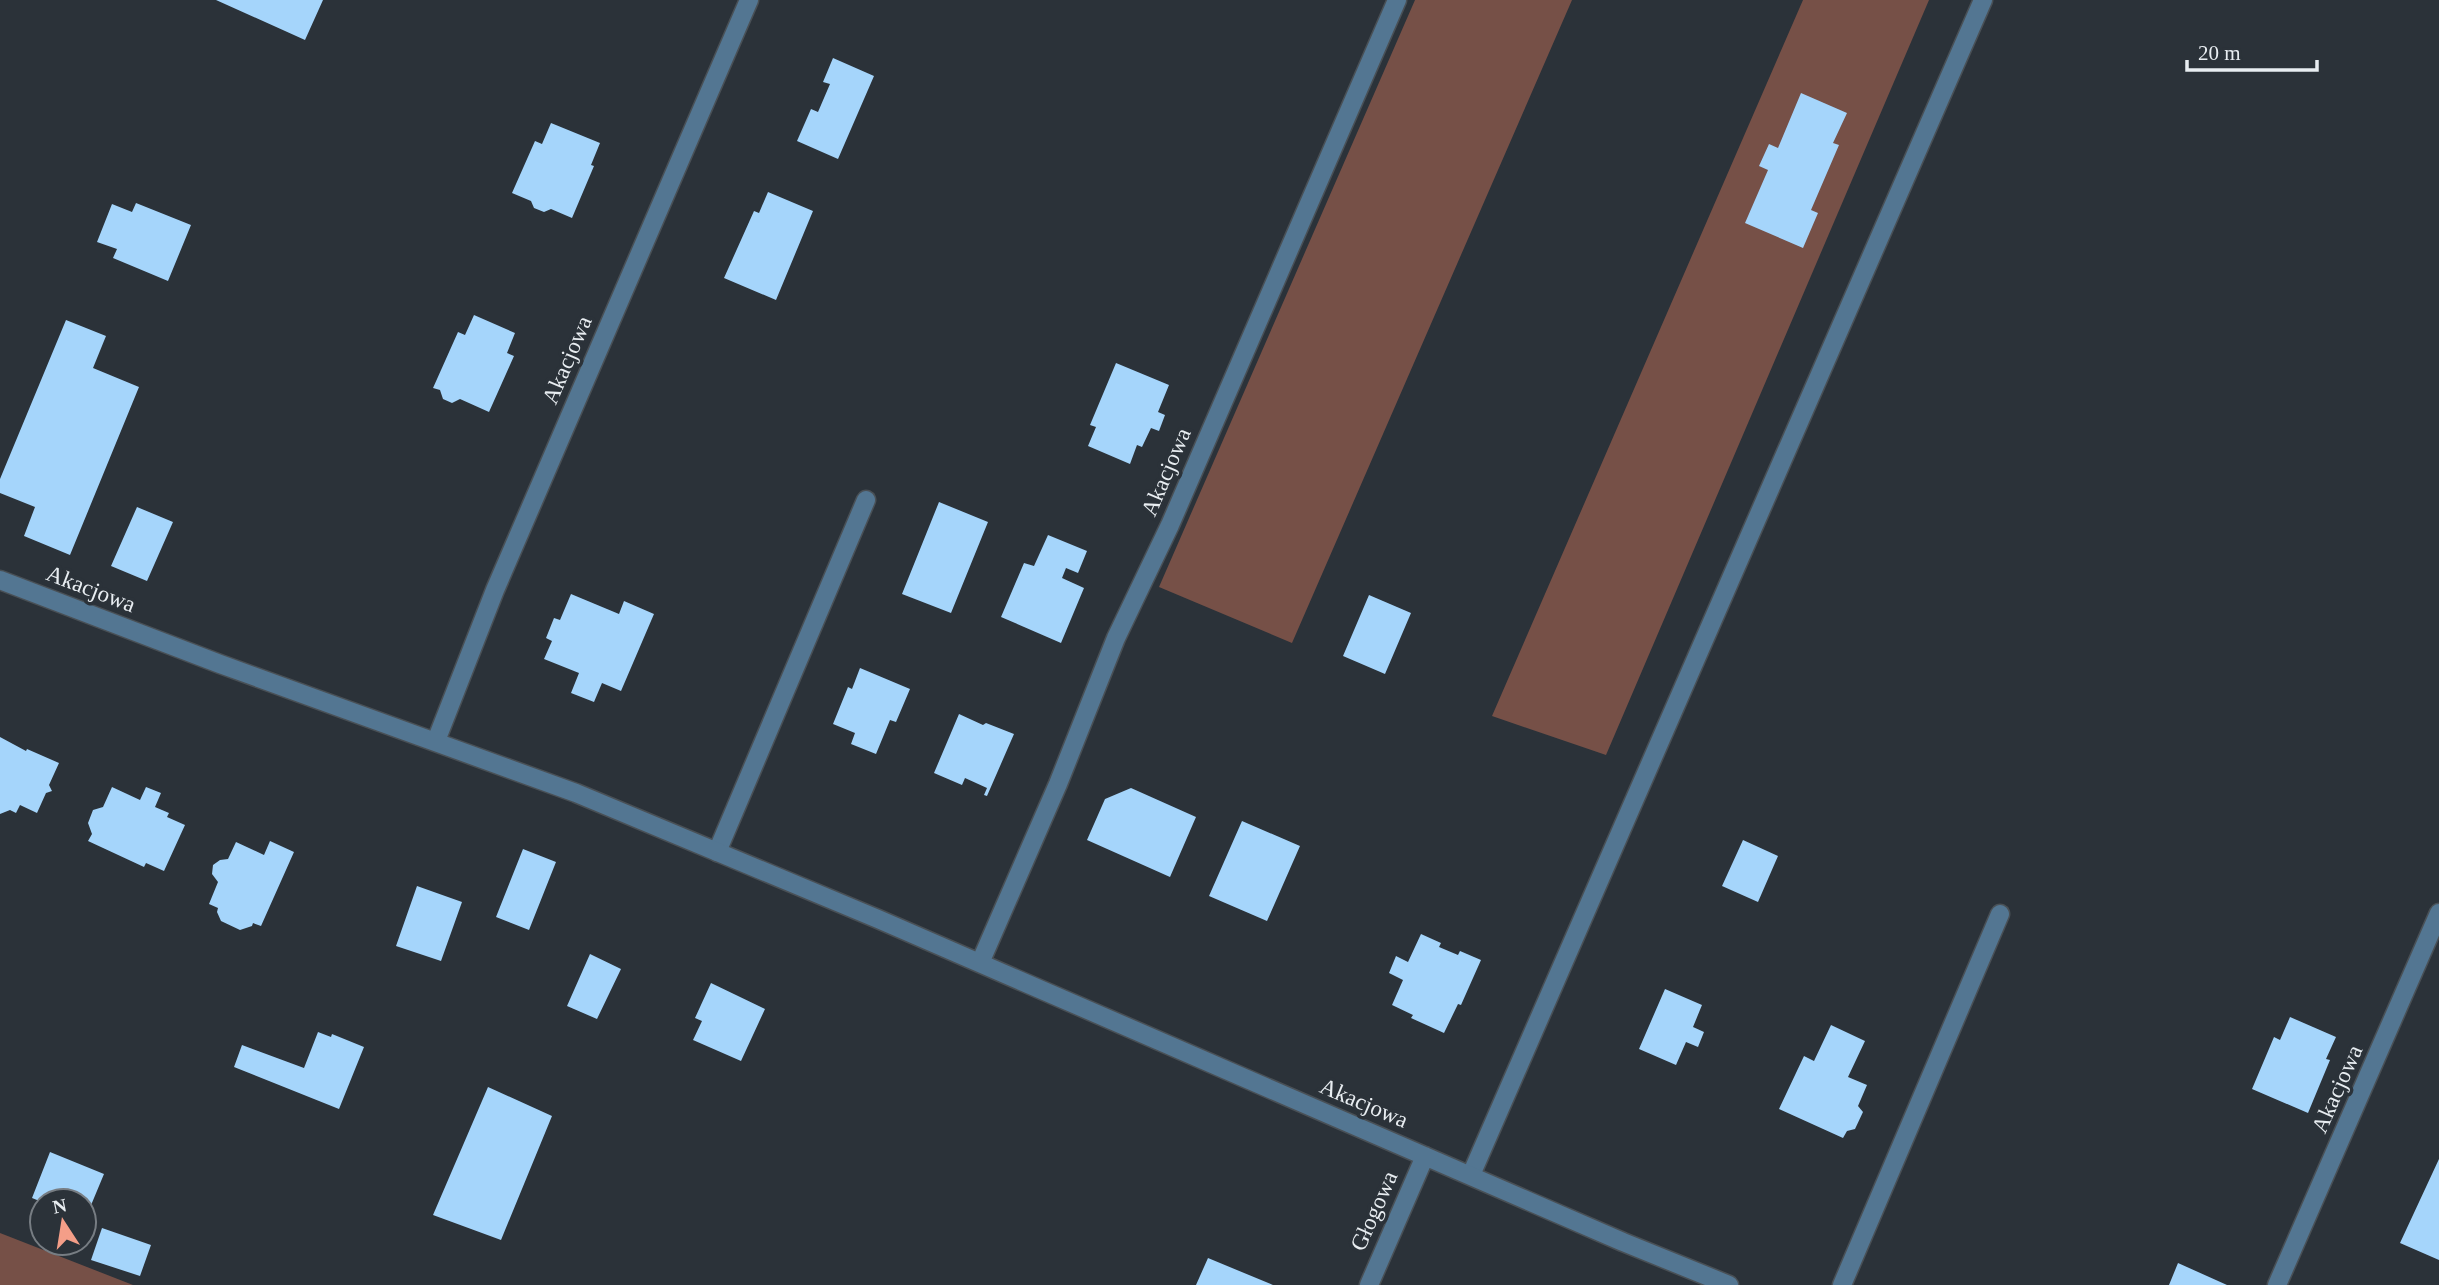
<svg xmlns="http://www.w3.org/2000/svg" width="2439" height="1285" viewBox="0 0 2439 1285" font-family="'Times New Roman',serif">
	<rect width="100%" height="100%" fill="#2b3239"/>
	<path fill="#765047" d="M1415 0H1572L1292 643 1159 587Z
		M1803 0H1929L1606 755 1492 716Z
		M0 1233 133 1285H0Z"/>
	<path fill="#a5d5fb" d="M216 0H323L305 40Z
		M833 58 874 76 838 159 797 141 811 109 818 112 830 84 823 82Z
		M1801 93 1847 113 1833 143 1839 145 1811 210 1818 213 1803 248 1745 223 1768 170 1759 166 1769 144 1778 148Z
		M551 123 600 143 591 165 594 166 572 218 551 209 544 212 534 208 531 201 512 193 535 141 542 144Z
		M768 192 813 211 776 300 724 278 754 211 759 213Z
		M136 203 191 225 168 281 113 258 117 249 97 242 112 204 132 212Z
		M474 315 515 333 507 353 514 356 489 412 460 399 452 403 443 399 440 390 433 388 458 332 465 335Z
		M66 320 106 336 93 368 139 387 70 555 24 536 35 507 0 493V479Z
		M1116 363 1169 385 1158 412 1165 415 1159 431 1151 428 1142 447 1137 445 1130 464 1088 446 1096 427 1090 425Z
		M939 502 988 522 951 613 902 594Z
		M137 507 173 522 147 581 111 566Z
		M1048 535 1087 551 1078 573 1066 568 1062 578 1084 588 1061 643 1001 617 1024 563 1034 566Z
		M571 594 619 614 624 601 654 614 621 691 602 683 594 702 571 693 579 673 544 659 552 641 546 638 554 618 560 620Z
		M1369 595 1411 613 1385 674 1343 656Z
		M860 668 910 689 896 722 890 720 876 754 851 744 855 733 833 724 848 687 852 689Z
		M959 714 983 725 986 723 1014 734 987 796 984 795 987 788 965 778 962 785 934 773Z
		M0 737 26 751 27 749 59 763 49 785 52 791 46 793 37 813 20 805 16 813 10 810 0 814Z
		M112 787 140 800 146 787 161 793 155 807 169 813 167 817 185 825 164 871 146 863 144 867 88 841 92 834 88 823 93 810 103 807Z
		M1131 788 1196 817 1170 877 1087 840 1105 799Z
		M1242 821 1300 846 1267 921 1209 896Z
		M1743 840 1778 856 1758 902 1722 886Z
		M270 841 294 852 261 926 253 923 252 926 240 930 221 921 217 912 218 908 209 904 218 882 212 874 213 865 220 860 228 859 236 842 264 855Z
		M523 849 556 862 529 930 496 917Z
		M417 886 462 902 441 961 396 946Z
		M1421 934 1441 943 1439 947 1458 955 1460 951 1481 960 1461 1005 1458 1004 1444 1033 1411 1018 1413 1015 1392 1005 1403 980 1389 973 1396 956 1408 962Z
		M590 954 621 969 597 1019 567 1006Z
		M711 983 765 1009 741 1061 693 1040 702 1021 695 1018Z
		M1665 989 1702 1005 1693 1027 1704 1032 1698 1047 1686 1042 1676 1065 1639 1049Z
		M2290 1017 2336 1037 2326 1059 2330 1060 2308 1113 2252 1089 2274 1037 2280 1040Z
		M1831 1025 1865 1041 1848 1077 1867 1085 1858 1106 1863 1112 1855 1129 1847 1131 1843 1138 1779 1109 1804 1056 1814 1061Z
		M318 1032 331 1037 332 1034 364 1047 339 1109 234 1067 242 1045 304 1068Z
		M488 1087 552 1116 501 1240 433 1215Z
		M50 1152 104 1174 84 1222V1201L42 1202 32 1198Z
		M2439 1159V1260L2400 1243Z
		M102 1228 151 1245 140 1276 91 1260Z
		M1208 1258 1273 1285H1196Z
		M2178 1263 2227 1285H2169Z"/>
	<g fill="none" stroke-linecap="round" stroke-linejoin="round">
		<defs>
			<path id="lane" d="M717 852 866 500
				M1471 1175 1983 0"/>
			<path id="street" d="M0 580 220 664 576 793 878 919 1623 1242 1729 1285
				M436 741 495 590 749 0
				M980 963 1058 784 1116 638 1170 525 1397 0
				M1369 1285 1425 1156
				M1842 1285 2000 914
				M2277 1285 2439 913"/>
		</defs>
		<use href="#lane" stroke="#495056" stroke-width="21"/>
		<use href="#street" stroke="#495056" stroke-width="21"/>
		<use href="#lane" stroke="#537692" stroke-width="18"/>
		<use href="#street" stroke="#537692" stroke-width="18"/>
	</g>
	<g text-anchor="middle" dominant-baseline="central" stroke-width="7" stroke-linejoin="round" paint-order="stroke">
		<g font-size="23" fill="#e8edf1" stroke="#2b3239">
			<text transform="translate(567 360) rotate(-67)">Akacjowa</text>
			<text transform="translate(1166 472) rotate(-67)">Akacjowa</text>
			<text transform="translate(91 589) rotate(21)">Akacjowa</text>
			<text transform="translate(2337 1089) rotate(-66)">Akacjowa</text>
			<text transform="translate(1364 1103) rotate(23)">Akacjowa</text>
			<text transform="translate(1374 1211) rotate(-66)">Głogowa</text>
		</g>
	</g>
	<g transform="translate(63 1222) rotate(348)"><circle r="33" fill="#2b3239" stroke="#777d83" stroke-width="2"/>
	<path d="M0-5L12 26L0 18L-12 26Z" fill="#f49e88"/>
	<text y="-10" font-size="19" font-weight="bold" text-anchor="middle" fill="#e8edf1">N</text>
	</g>
	<path d="M2187 60v10h130v-10" fill="none" stroke="#e8edf1" stroke-width="3.5"/>
	<text x="2198" y="60" font-size="21" fill="#e8edf1" stroke="#2b3239" stroke-width="5" paint-order="stroke">20 m</text>
</svg>
